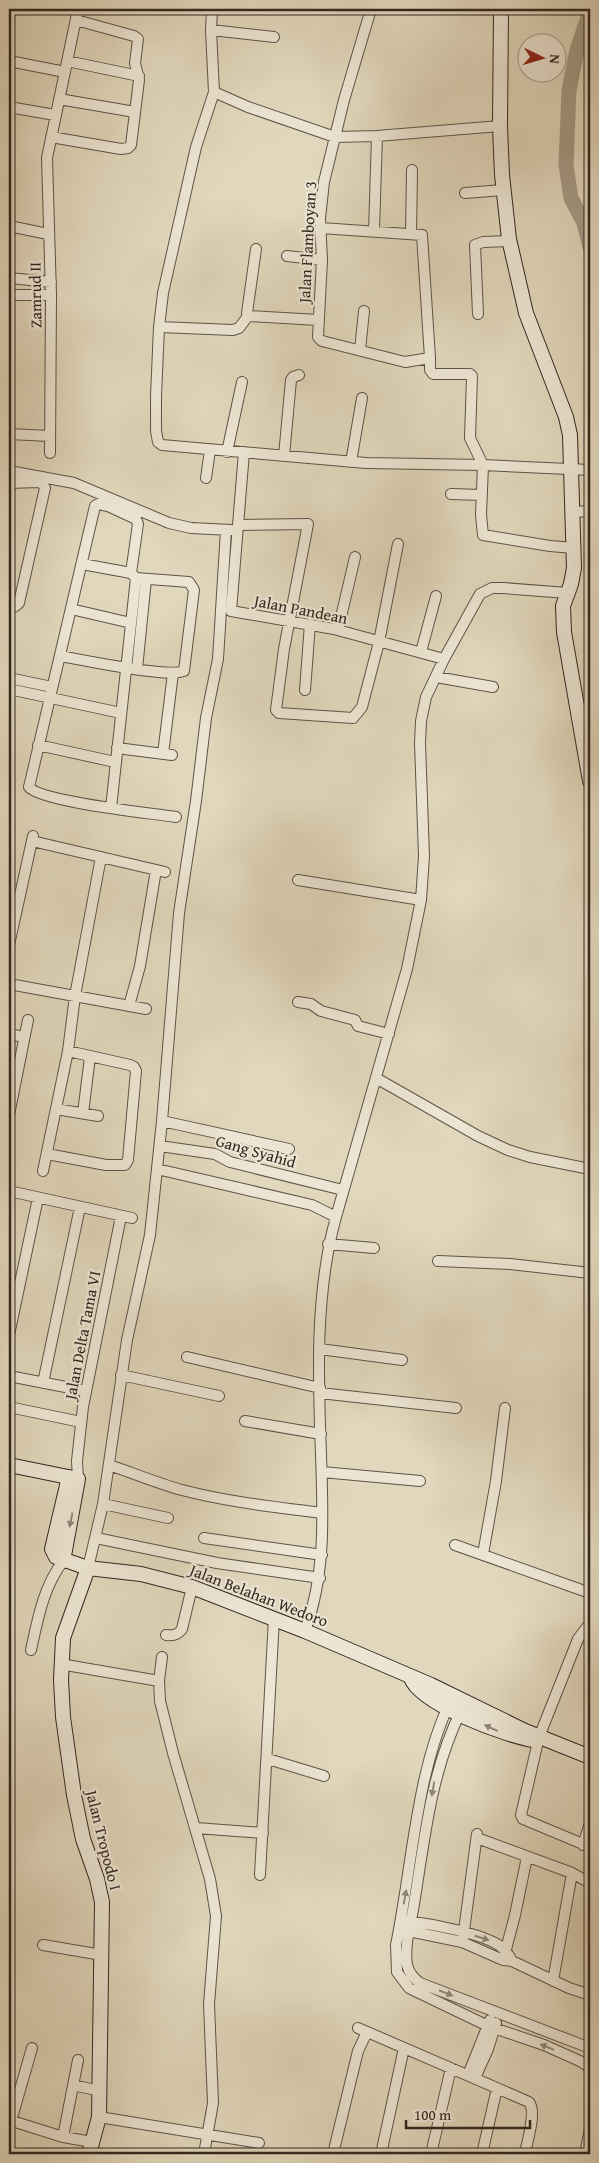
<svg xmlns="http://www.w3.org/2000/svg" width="599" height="2163" viewBox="0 0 599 2163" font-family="'Gentium Book Plus',serif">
	<rect width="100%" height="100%" fill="#e1d7bc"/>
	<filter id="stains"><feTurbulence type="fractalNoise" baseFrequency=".004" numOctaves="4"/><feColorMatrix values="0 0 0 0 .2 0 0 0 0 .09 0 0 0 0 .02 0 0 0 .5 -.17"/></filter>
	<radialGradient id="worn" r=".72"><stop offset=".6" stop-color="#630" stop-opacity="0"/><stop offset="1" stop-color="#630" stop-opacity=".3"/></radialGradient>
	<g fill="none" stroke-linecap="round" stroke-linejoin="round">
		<path stroke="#a69b87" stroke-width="15" d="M590 11 577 50 569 90 566 165 571 198 584 223 590 247"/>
		<defs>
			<path id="street" d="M212 9 211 30 214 92 196 147 163 293 159 327 156 396V431L158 442 162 445 366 463 483 465 590 470
				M371 9 344 100 324 182 320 218 322 260 318 337 322 341 405 362 430 358V370L433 374H470L472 376 470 438 483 465 481 515 483 535 550 546 574 548
				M211 30 274 37
				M9 61 65 72
				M67 61 139 76
				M214 92 248 107 335 137 377 136 500 126
				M59 99 135 112
				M9 107 55 115
				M51 137 121 149 128 148 131 145 139 80 135 63 138 39 134 36 76 20
				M465 193 503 190
				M9 226 48 234
				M321 228 422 235 430 358
				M374 231 377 136
				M411 234 412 170
				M287 256 322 260
				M9 278 51 282
				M9 295H51
				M478 314 475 245 483 242 510 241
				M248 316 318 320
				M159 327 233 330 239 328 248 316 247 313 256 249
				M360 350 364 311
				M9 434 50 436
				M227 452 242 382
				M244 452 231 611 334 629 444 659
				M50 453 51 295 47 158 78 9
				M284 456 291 380 293 377 299 375
				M351 462 362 398
				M9 471 74 483 169 523 191 528 231 530
				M206 478 210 450
				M9 483 38 482 42 483 45 488 19 603 14 607H9
				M451 494 481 495
				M573 512 590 511
				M238 525 308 524 284 649 276 710 279 713 353 718 362 707 379 642 398 544
				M82 564 131 573
				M71 609 131 623
				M338 630 355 557
				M421 652 436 596
				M60 656C83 660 167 678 184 671L194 590 189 582 136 578
				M137 669 146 579
				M436 677 493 687
				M9 678 52 687
				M9 689 121 713
				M305 690 310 624
				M38 745 115 762
				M117 748 172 755
				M163 754 173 673
				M111 808 136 578 131 573 138 524 136 519 108 506 98 504 95 506 29 787C41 802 151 813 176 817
				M32 841 165 872
				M298 880 421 900
				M9 945 33 836
				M9 984 146 1009
				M298 1002 311 1004 321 1011 355 1020 358 1026 389 1034
				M129 1006 140 966 156 870
				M9 1034 24 1037
				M376 1078 478 1136 508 1150 530 1157 590 1169
				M56 1109 98 1116
				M83 1113 90 1057
				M9 1115 28 1020
				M162 1121 289 1149
				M160 1146 215 1154 230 1162 343 1190
				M47 1154 106 1165H125L128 1160 136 1071 134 1067 130 1065 68 1051
				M157 1169 312 1205 336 1217
				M43 1171 68 1051 75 996 101 857
				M9 1191 132 1218
				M328 1244 374 1248
				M438 1261 510 1264 590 1273
				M9 1335 38 1198
				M320 1349 402 1360
				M187 1357 320 1388
				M121 1375 219 1396
				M9 1376 86 1391
				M43 1383 80 1207
				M320 1393 456 1408
				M9 1407 81 1422
				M245 1421 321 1434
				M109 1465C133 1473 157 1483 182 1490 228 1502 275 1507 322 1513
				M322 1472 420 1481
				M78 1479 77 1461 83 1407 121 1216
				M103 1504 168 1518
				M9 1528V1536
				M96 1538 217 1563 320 1578
				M204 1538 322 1555
				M455 1545 590 1593
				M483 1554 496 1481 505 1408
				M88 1568 103 1504 127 1340 150 1235 162 1121 179 913 196 801 206 718 218 659 226 530
				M590 1623 578 1639 539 1737 521 1815 523 1819 590 1847
				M305 1631C326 1574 323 1515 321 1455 318 1376 315 1293 336 1217L407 969 421 900 424 856 420 743 421 721 426 697 444 659 480 594 492 588H503L567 593
				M166 1635C173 1636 178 1635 182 1629L192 1587
				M31 1650C38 1618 43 1588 63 1561
				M162 1657 159 1681 160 1701 173 1753 210 1879 216 1916 209 2004 213 2103 204 2154
				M60 1664 159 1681
				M450 1702C416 1773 412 1868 396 1945L397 1972 409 1988 488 2026 544 2045 582 2062 590 2068
				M462 1709C431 1770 425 1837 414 1904 411 1923 404 1945 407 1965 409 1973 413 1978 420 1983L590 2048
				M268 1759 324 1776
				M196 1828 263 1833
				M477 1838 572 1873 590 1883
				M583 1845 590 1823
				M260 1875 274 1618
				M407 1921C430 1924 482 1933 500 1946 506 1950 509 1955 512 1961
				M404 1930 462 1942 503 1960 512 1961 569 1988 590 1995
				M463 1938 477 1834
				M43 1945 102 1955
				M504 1957 515 1915 527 1857
				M553 1981 572 1873
				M358 2028 529 2102C537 2112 527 2141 525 2154
				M468 2075 490 2020
				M475 2078 488 2049 496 2023
				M73 2085 100 2091
				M99 2117 259 2143
				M9 2120 63 2137 92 2142
				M11 2121 32 2048
				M63 2137 78 2060
				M333 2154 358 2051 367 2032
				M381 2154 404 2048
				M431 2154 451 2068
				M482 2154 497 2088
				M585 2154 590 2129"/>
			<path id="secondary" d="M501 9 500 126 502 175 509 239 526 313 566 417 570 435 574 568 571 584 563 606 564 632 590 781
				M9 1465 78 1479 63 1561
				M69 1477 52 1549 56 1557 88 1568 141 1574 192 1587 305 1631 431 1685 525 1731 590 1757
				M88 1568 63 1638 61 1680 63 1717 74 1795 83 1839 97 1879 102 1902 99 2117 89 2154
				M411 1678C420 1704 507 1736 533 1740"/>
		</defs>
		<use href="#street" stroke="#5e5347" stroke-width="12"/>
		<use href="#secondary" stroke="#332720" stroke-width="16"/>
		<use href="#street" stroke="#ece5d3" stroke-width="10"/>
		<use href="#secondary" stroke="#ece5d3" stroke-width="14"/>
	</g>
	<defs><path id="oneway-solid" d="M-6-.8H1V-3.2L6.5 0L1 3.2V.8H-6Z" transform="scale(1.25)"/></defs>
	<g fill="#90867a">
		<use href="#oneway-solid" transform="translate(71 1520) rotate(101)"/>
		<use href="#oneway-solid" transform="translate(491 1728) rotate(-155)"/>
		<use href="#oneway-solid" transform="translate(433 1789) rotate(100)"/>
		<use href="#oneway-solid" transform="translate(405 1897) rotate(-80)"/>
		<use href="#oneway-solid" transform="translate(482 1938) rotate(18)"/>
		<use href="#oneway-solid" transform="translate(446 1993) rotate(21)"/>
		<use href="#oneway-solid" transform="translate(547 2047) rotate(-158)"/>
	</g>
	<g text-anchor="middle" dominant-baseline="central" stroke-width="4.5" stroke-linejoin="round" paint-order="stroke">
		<g font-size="16" fill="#332720" stroke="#ece5d3">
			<text transform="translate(307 242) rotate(-87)">Jalan Flamboyan 3</text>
			<text transform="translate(35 295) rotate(-91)">Zamrud II</text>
			<text transform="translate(301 609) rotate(11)">Jalan Pandean</text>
			<text transform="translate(256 1151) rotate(16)">Gang Syahid</text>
			<text transform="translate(82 1335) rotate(-79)">Jalan Delta Tama VI</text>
			<text transform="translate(259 1595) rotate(21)">Jalan Belahan Wedoro</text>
			<text transform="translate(104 1840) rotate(76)">Jalan Tropodo I</text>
		</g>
	</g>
	<rect width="599" height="2163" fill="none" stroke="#e1d7bc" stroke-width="30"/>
	<rect x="10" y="10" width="579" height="2143" fill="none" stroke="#332720" stroke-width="2.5"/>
	<rect x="15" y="15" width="569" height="2133" fill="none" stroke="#332720"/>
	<g transform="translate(542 58) rotate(95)"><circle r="24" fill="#ece5d3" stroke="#a2998b"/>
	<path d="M0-4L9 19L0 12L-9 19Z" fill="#8f2418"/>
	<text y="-8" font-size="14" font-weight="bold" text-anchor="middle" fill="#332720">N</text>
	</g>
	<path d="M406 2120v8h124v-8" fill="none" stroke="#332720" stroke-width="2.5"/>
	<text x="414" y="2120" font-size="15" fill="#332720" stroke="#ece5d3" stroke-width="4" paint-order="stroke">100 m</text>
	<rect width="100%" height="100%" filter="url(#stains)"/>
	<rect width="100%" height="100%" fill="url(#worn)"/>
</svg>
